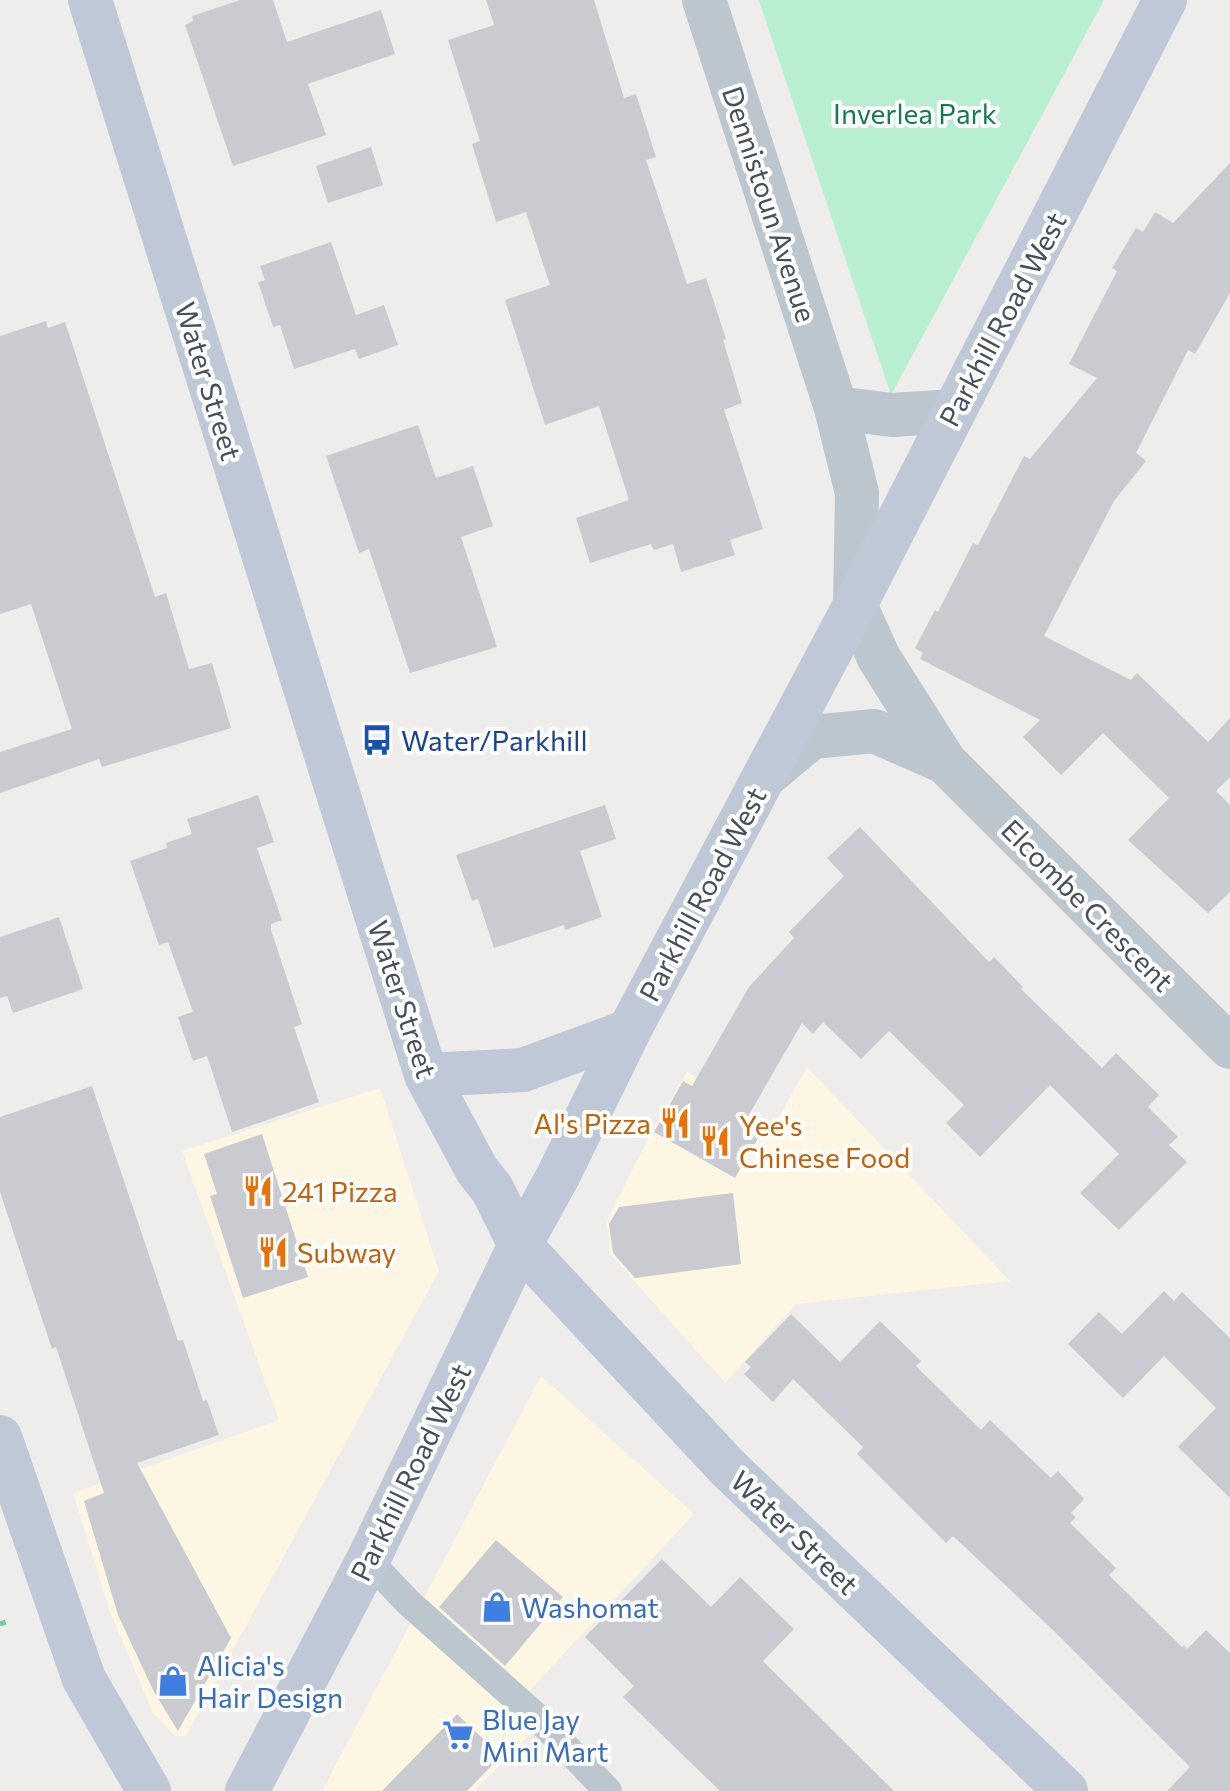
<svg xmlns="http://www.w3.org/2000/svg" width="1230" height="1791" viewBox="0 0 1230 1791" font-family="Commissioner,sans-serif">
	<rect width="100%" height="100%" fill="#efecec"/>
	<path fill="#fcf6e3" d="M807 1067 1010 1281 796 1304 725 1383 611 1255 606 1222 653 1129 687 1072 773 1127Z
		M380 1088 439 1271 186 1736H175L153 1713 110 1612 73 1493 279 1420 182 1151Z
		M541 1376 694 1514 516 1705 537 1727 474 1791H322Z"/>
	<path fill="#b8efd0" d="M759 0H1104L891 395Z"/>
	<path fill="#c9cbd1" d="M240 0H273L287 42 381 10 395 54 308 84 326 135 233 166 185 25 193 21 192 16Z
		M486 0H594L624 98 636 94 656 157 646 160 687 284 706 278 726 339 723 340 742 403 724 410 763 529 730 540 735 555 681 572 673 544 654 550 651 544 590 563 576 518 629 500 599 406 545 425 505 300 550 285 526 212 496 222 472 144 480 141 448 40 494 25Z
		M371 147 383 185 328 203 316 166Z
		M1230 163V293L1195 354 1188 350 1136 453 1146 461 1114 501 1044 636 1131 680 1137 673 1208 742 1230 718V777L1216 791 1230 805V892L1208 913 1128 840 1169 798 1103 733 1061 775 1023 737 1040 720 920 659 923 653 915 648 935 610 938 612 973 543 978 545 1024 456 1030 459 1097 378 1069 364 1117 271 1112 268 1136 228 1143 232 1155 212 1173 223Z
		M331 242 356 315 384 305 398 345 359 359 355 349 294 369 280 325 273 327 258 282 265 280 260 266Z
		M46 321 48 328 65 322 155 597 166 593 189 669 212 663 231 728 102 767 99 759 0 793V752L72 729 31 604 0 614V336Z
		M418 425 436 478 473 466 493 526 461 537 497 647 410 673 369 549 359 553 326 456Z
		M258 795 274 842 257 848 282 920 271 924V930L302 1024 294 1027 319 1102 232 1132 207 1056 193 1061 178 1017 193 1012 168 942 159 945 130 861 167 848 166 843 192 834 187 819Z
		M605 805 616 839 580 851 602 917 565 930 564 925 494 948 478 899 472 901 456 855Z
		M860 827 989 962 994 957 1023 987 1021 989 1102 1068 1116 1053 1159 1095 1148 1107 1178 1137 1169 1145 1187 1162 1119 1230 1080 1193 1119 1154 1050 1085 980 1157 946 1123 964 1105 889 1031 861 1059 823 1022 813 1034 802 1023 747 1118 764 1128 735 1178 654 1132 683 1081 692 1086 749 987 794 938 789 932 844 876 827 858Z
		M59 917 83 989 13 1013 7 996 0 998V937Z
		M92 1086 178 1341 183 1340 203 1401 207 1400 219 1435 137 1463 231 1638 178 1731 154 1692 118 1615 84 1501 104 1493 56 1347 52 1349 0 1192V1117Z
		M262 1134 308 1277 243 1298 210 1196 217 1194 204 1154Z
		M733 1193 741 1264 635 1278 613 1253 609 1224 619 1207Z
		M1164 1291 1174 1301 1182 1292 1230 1338V1498L1178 1447 1216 1408 1164 1356 1123 1398 1068 1344 1099 1312 1122 1334Z
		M791 1314 840 1362 880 1321 921 1361 916 1366 981 1430 990 1420 1051 1478 1058 1471 1084 1499 1071 1513 1076 1517 1070 1523 1116 1568 1109 1575 1182 1647 1184 1645 1187 1649 1206 1630 1230 1653V1791H1167L1190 1767 1053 1630 953 1536 946 1543 857 1454 863 1447 793 1379 773 1402 744 1374 751 1367 745 1362Z
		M496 1540 563 1597 505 1666 439 1607Z
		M662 1559 711 1607 740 1577 794 1629 763 1661 894 1791H720L623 1697 634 1686 585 1637Z
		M457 1714 501 1756 467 1791H382Z"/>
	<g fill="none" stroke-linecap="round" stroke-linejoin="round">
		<path stroke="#70cda3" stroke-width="5" stroke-dasharray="6 4" stroke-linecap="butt" d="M0 1624 6 1622"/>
		<path stroke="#bcc6cf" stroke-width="28" d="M368 1560 409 1603 538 1718 608 1791"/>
		<path stroke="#bcc6cf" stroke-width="44" d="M704 0 836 408 857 493 855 605 879 658 945 762 1230 1047
			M836 408 892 415 954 411
			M765 776 812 737 874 731 945 762"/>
		<path stroke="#bec8d6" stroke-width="44" d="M90 0 426 1075 477 1170 492 1189 520 1245 727 1467 1066 1791
			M426 1075 523 1070 629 1031
			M0 1437 84 1679 149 1791
			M247 1791 368 1560 520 1245 558 1176 629 1031 855 605 1165 0"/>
	</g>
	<defs>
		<symbol id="bus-bare" viewBox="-9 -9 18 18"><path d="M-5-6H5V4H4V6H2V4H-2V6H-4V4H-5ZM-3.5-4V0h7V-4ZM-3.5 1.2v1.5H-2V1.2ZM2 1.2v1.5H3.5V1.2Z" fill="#1a4fb4" stroke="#fff" stroke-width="2.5" paint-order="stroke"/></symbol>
		<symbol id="restaurant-bare" viewBox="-9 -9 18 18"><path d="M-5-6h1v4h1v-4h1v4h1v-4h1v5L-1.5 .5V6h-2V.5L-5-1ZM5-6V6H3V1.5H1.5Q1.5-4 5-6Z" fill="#e8710a" stroke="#fff" stroke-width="2.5" paint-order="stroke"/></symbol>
		<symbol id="shop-bare" viewBox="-9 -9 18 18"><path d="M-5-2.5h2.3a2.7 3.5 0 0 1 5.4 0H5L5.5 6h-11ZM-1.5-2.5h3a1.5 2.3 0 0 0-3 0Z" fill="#3f7fe0" stroke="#fff" stroke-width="2.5" paint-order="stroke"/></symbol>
		<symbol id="supermarket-bare" viewBox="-9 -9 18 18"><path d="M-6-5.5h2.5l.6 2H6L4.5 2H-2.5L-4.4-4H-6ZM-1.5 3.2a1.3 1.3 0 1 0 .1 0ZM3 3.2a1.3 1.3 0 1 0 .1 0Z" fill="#3f7fe0" stroke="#fff" stroke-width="2.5" paint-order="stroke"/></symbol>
	</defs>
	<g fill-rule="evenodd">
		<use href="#bus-bare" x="355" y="718" width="44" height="44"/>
		<use href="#restaurant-bare" x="653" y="1101" width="44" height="44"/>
		<use href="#restaurant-bare" x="693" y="1119" width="44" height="44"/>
		<use href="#restaurant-bare" x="236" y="1169" width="44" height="44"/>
		<use href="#restaurant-bare" x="251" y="1230" width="44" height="44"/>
		<use href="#shop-bare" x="475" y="1585" width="44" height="44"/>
		<use href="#shop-bare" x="151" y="1659" width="44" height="44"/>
		<use href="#supermarket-bare" x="436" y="1713" width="44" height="44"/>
	</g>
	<g text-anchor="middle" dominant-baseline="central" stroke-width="8" stroke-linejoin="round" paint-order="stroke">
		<g font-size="28" fill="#147c4c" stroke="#fff">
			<text x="915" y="113">Inverlea Park</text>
		</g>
		<g font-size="28" fill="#444f5a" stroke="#fff">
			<text transform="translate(770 204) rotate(72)">Dennistoun Avenue</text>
			<text transform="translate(1002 319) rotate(-62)">Parkhill Road West</text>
			<text transform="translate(209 381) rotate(73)">Water Street</text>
			<text transform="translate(702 894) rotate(-62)">Parkhill Road West</text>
			<text transform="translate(1088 905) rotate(45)">Elcombe Crescent</text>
			<text transform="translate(403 999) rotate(72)">Water Street</text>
			<text transform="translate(410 1472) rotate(-64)">Parkhill Road West</text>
			<text transform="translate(795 1532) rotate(44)">Water Street</text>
		</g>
		<g font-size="28" fill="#164399" stroke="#fff" text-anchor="start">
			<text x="401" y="740">Water/Parkhill</text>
		</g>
		<g font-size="28" fill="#c56008" stroke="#fff" text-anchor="start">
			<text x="651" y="1123" text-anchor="end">Al's Pizza</text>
			<text x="739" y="1125">Yee's<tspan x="739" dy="32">Chinese Food</tspan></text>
			<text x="282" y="1191">241 Pizza</text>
			<text x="297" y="1252">Subway</text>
		</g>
		<g font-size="28" fill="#366cbe" stroke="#fff" text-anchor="start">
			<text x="521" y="1607">Washomat</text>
			<text x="197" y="1665">Alicia's<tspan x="197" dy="32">Hair Design</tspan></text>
			<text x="482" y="1719">Blue Jay<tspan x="482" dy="32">Mini Mart</tspan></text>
		</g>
	</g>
</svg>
